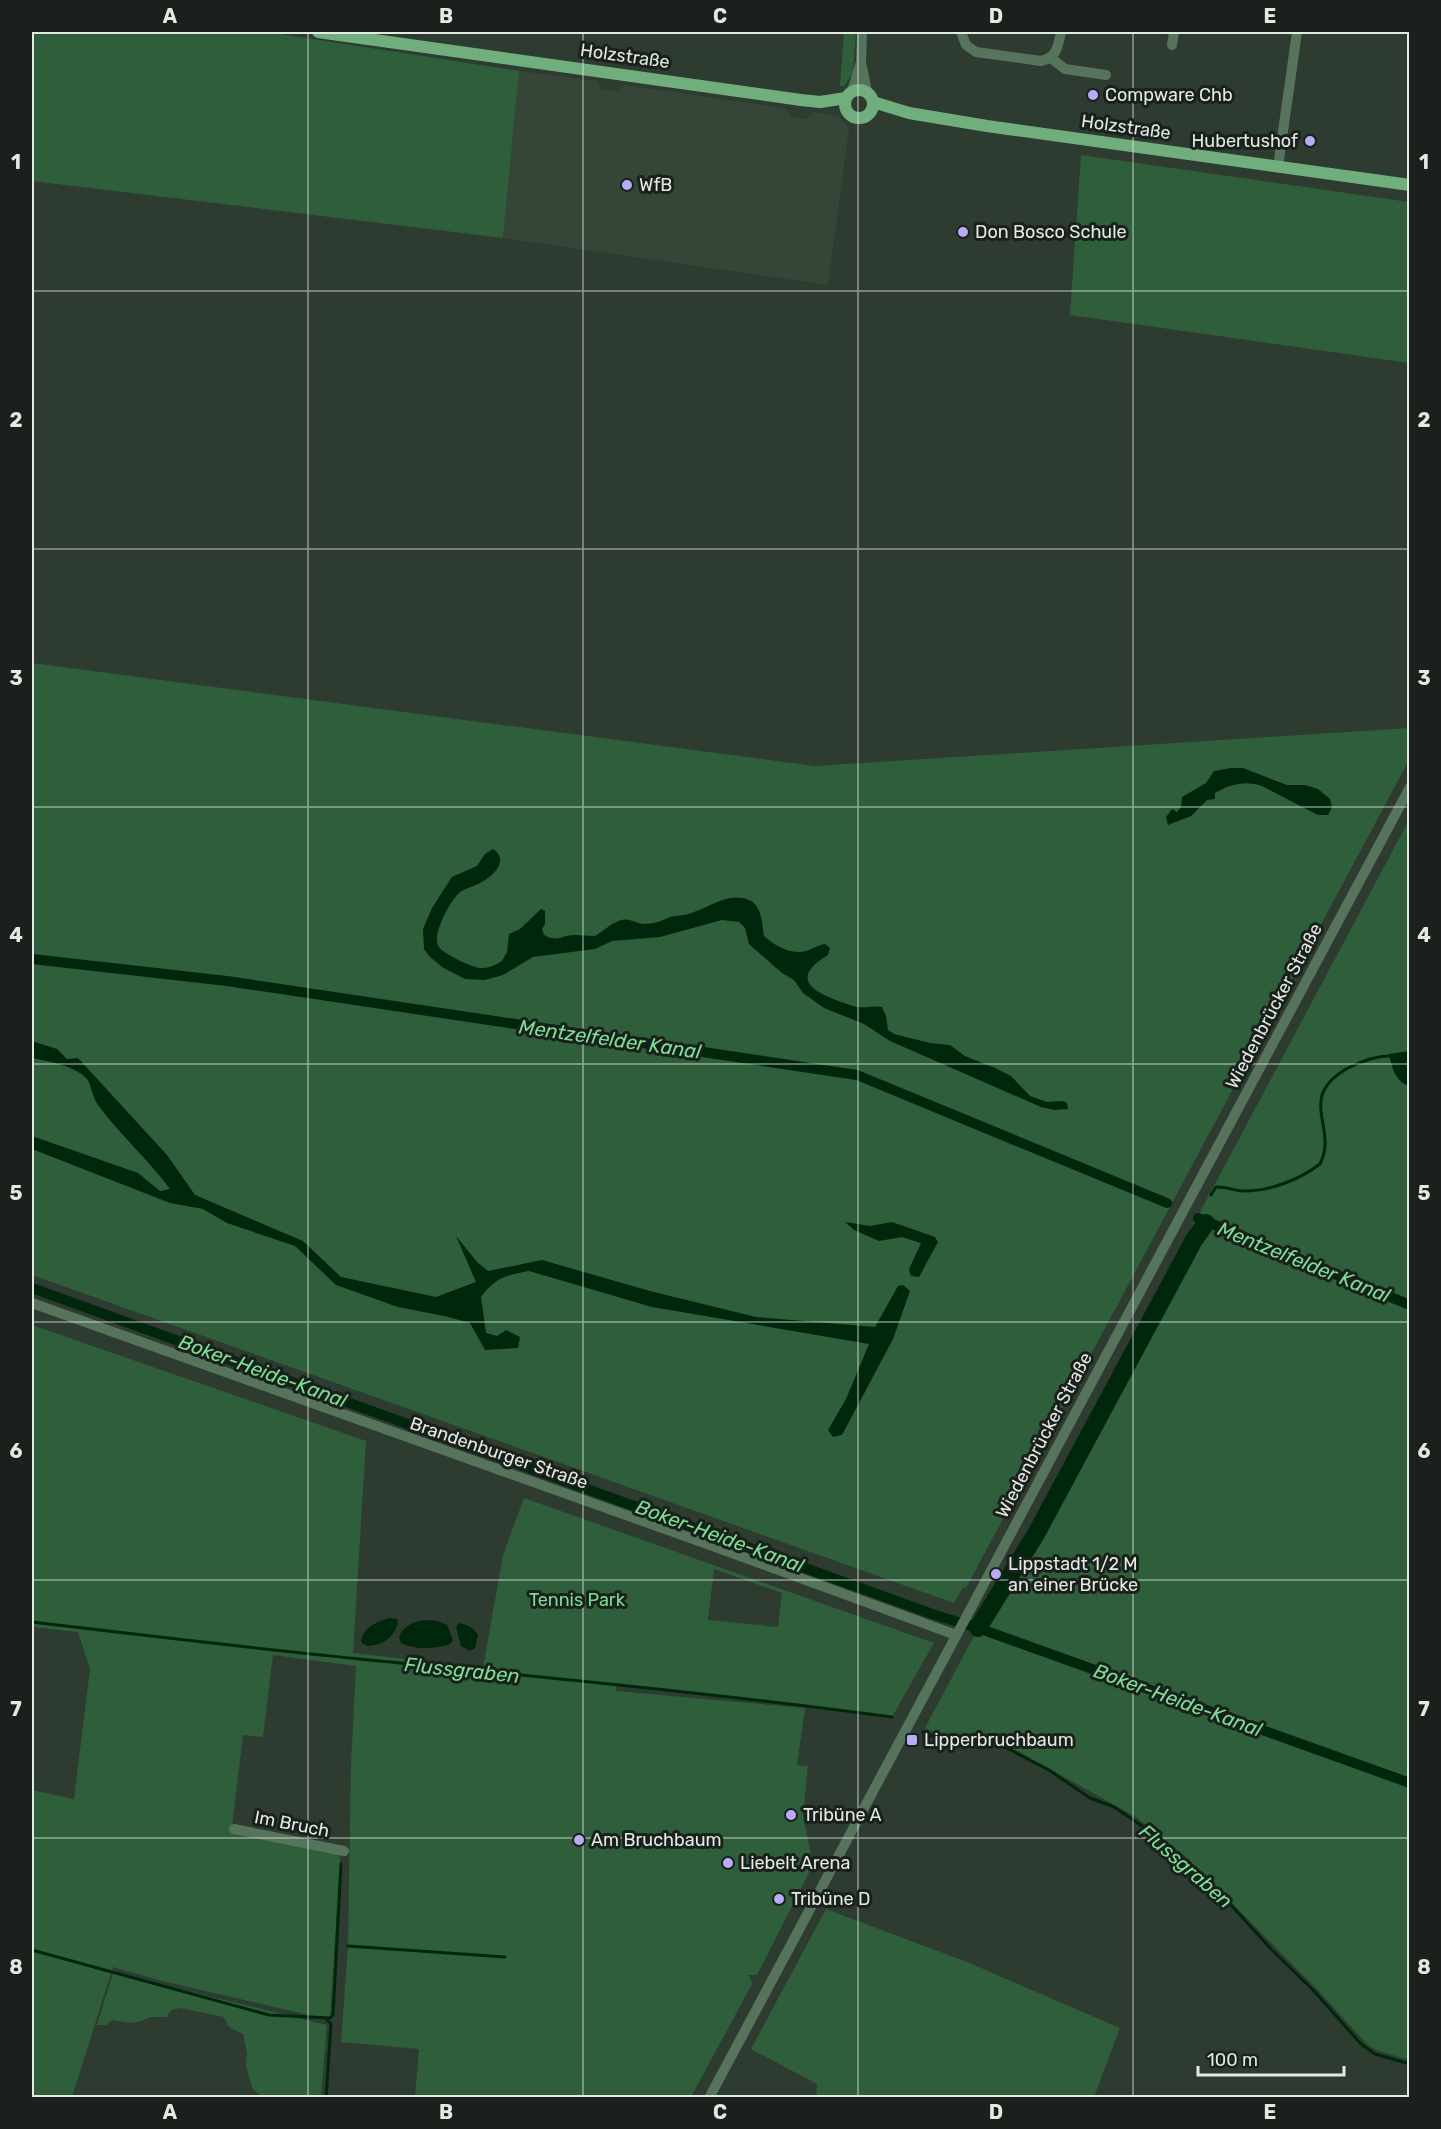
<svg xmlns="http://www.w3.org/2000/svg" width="1441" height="2129" viewBox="0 0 1441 2129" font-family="Rubik,sans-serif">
	<rect width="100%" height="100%" fill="#2e3b30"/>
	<path fill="#354638" d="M519 71 596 81 602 89 617 91 625 85 785 108 792 117 806 119 814 112 839 116 849 129 828 285 503 238Z"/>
	<path fill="#2e5f3a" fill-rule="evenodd" d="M32 32H267L519 71 503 238 32 181Z
		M844 32H856L853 73 844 86H840Z
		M1081 155 1409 202V363L1070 315Z
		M32 663 815 766 1409 728V760L966 1588 963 1587 954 1603 32 1275Z
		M1409 820V2060L1376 2050 1367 2044 1315 1987 1187 1858 1136 1817 998 1740 977 1737 954 1741 925 1728Z
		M32 1325 366 1441 353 1653 483 1668 503 1555 524 1498 934 1643 892 1717 808 1706 616 1684V1691L805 1708 797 1765 808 1766 803 1816 813 1865 757 1975H748L751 1979 752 1984 691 2097H415L419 2049 341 2042 348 1946 351 1763 356 1666 273 1655 263 1737 243 1735 232 1826 338 1854 340 1859 330 2018 326 2019 162 1981 113 1967 72 2097H32V1790L74 1799 90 1669 78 1632 32 1627ZM714 1569 782 1593 778 1627 708 1620Z
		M826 1909 967 1962 1120 2028 1094 2097H816L817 2084 751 2049Z
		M113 1973 327 2025 321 2097H263L253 2090 246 2066 247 2053 243 2034 229 2027 224 2017 180 2008 171 2010 167 2017H150L142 2021 131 2023 112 2020 106 2025H97Z"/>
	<path fill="#00270b" d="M1231 768H1243L1287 785H1305L1318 789 1330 799 1332 807 1328 815H1318L1262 786C1246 780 1230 784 1215 793V799L1207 800 1191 816 1168 825 1166 817 1172 809 1177 812 1181 807 1182 797 1206 783 1214 771Z
		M493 849C510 860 493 877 480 883 473 887 465 888 459 893 452 900 446 911 442 920 439 928 434 939 439 947 442 953 473 968 480 968 487 969 496 965 502 961L507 952 509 934 520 929 541 909 545 911V924L542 929 544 935C558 943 561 935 574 935 581 935 588 936 595 936 604 931 612 922 622 920 631 918 636 924 644 924 655 924 661 921 670 917 676 915 683 916 688 914 708 909 727 891 749 900 762 905 762 924 764 936 775 946 791 955 806 951 812 949 818 945 825 944L830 948 828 955C781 983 826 997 853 1006 862 1009 872 1005 882 1007L886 1016 888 1030 894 1034 930 1043 950 1045 965 1056 995 1068 1011 1076 1030 1096 1047 1102 1063 1101 1067 1103 1068 1109 1055 1110 1041 1107 890 1041 864 1024 824 1008 803 993 794 980 782 973 749 944 745 928 739 922 722 920 660 937 612 941 595 949 533 957 503 975 485 980 465 979 442 967 429 956 424 949 423 929 432 908 452 877 477 866 485 854Z
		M32 1041 57 1049 67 1059 78 1058 167 1155 195 1195 303 1241 341 1277 436 1297 476 1282 456 1236 477 1262 488 1271 542 1260 650 1291 756 1317 875 1327 898 1286 903 1285 910 1291 893 1339 842 1435 833 1437 828 1430 846 1399 869 1344 652 1307 529 1271C506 1275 495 1278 481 1297L486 1333 497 1336 506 1330 520 1337 518 1348 485 1350 470 1323 444 1316 398 1307 336 1285 295 1246 227 1223 203 1209 170 1203 32 1149V1136L138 1173 160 1191 170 1189C148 1159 120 1135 98 1105 92 1097 92 1086 87 1079 76 1066 47 1061 32 1058Z
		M1409 1051H1410L1409 1086C1395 1081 1392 1068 1389 1054Z
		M845 1222 870 1226 892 1222 935 1237 938 1242 919 1277 911 1276 909 1269 921 1243 902 1237 879 1241 854 1230Z
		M389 1618 397 1619 398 1624C392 1639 383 1645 367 1646L361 1642C363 1627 377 1622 389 1618Z
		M425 1620 437 1621 447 1625 453 1640 450 1644C437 1649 413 1650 401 1643L399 1637C404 1625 413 1622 425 1620Z
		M459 1623C468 1625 473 1627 478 1635L475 1648 470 1651 461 1646 456 1627Z"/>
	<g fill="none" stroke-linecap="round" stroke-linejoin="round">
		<path stroke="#00270b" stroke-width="3" d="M1211 1195 1216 1187C1225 1186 1234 1191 1244 1191 1270 1191 1299 1180 1320 1164 1339 1127 1295 1098 1348 1068 1360 1062 1375 1056 1389 1056
			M32 1622C141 1635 251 1648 360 1659 538 1677 715 1693 892 1717
			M923 1732 950 1744H962L980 1740 997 1743 1049 1770 1090 1798 1114 1807 1148 1830 1221 1894 1271 1949 1314 1991 1361 2044 1375 2054 1410 2064
			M348 1946 505 1957
			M32 1950 269 2015 330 2018 333 2015 341 1864
			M326 2098 331 2024 327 2020"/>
		<path stroke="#00270b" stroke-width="10" d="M32 959 227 981 857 1075 1167 1203
			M1198 1218 1410 1305
			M32 1288 935 1615 978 1628 1410 1783"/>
		<path stroke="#00270b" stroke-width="18" d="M978 1628 1036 1534 1194 1240 1206 1223"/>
		<path stroke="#56745b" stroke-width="10" d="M961 32 966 45 976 52 1041 61C1057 58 1058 46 1061 32
			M1172 45 1174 32
			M1051 58 1065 69 1106 75
			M861 62 867 92
			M852 91 861 62 862 32
			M1278 167 1297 32
			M32 1303 721 1549 956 1635
			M234 1829 344 1851
			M709 2098 1410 787"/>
		<path stroke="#70af7d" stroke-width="12" d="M318 32 801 100 820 102 846 98
			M845 104a14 14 0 1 1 28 0a14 14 0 1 1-28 0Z
			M873 102 909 113 987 126 1410 185"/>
	</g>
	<path fill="none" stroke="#e2eae3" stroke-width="1.5" stroke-opacity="0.55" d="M308 32V2098M583 32V2098M858 32V2098M1133 32V2098M32 291H1410M32 549H1410M32 807H1410M32 1064H1410M32 1322H1410M32 1580H1410M32 1838H1410"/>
	<g fill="#b9abf7" stroke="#1a201b" stroke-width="2">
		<circle cx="1093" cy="95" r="6"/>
		<circle cx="1310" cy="141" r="6"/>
		<circle cx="627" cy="185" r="6"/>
		<circle cx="963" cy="232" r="6"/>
		<circle cx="996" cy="1574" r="6"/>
		<rect x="906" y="1734" width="12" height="12" rx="3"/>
		<circle cx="791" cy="1815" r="6"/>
		<circle cx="579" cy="1840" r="6"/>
		<circle cx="728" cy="1863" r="6"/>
		<circle cx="779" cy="1899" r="6"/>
	</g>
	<g text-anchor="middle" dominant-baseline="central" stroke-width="6" stroke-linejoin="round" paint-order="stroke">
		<g font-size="18" fill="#e2eae3" stroke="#1a201b">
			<text transform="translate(625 56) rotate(8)">Holzstraße</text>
			<text transform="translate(1126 127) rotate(8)">Holzstraße</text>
			<text transform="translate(1274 1006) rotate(-62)">Wiedenbrücker Straße</text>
			<text transform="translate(1044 1435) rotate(-62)">Wiedenbrücker Straße</text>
			<text transform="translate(499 1453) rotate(19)">Brandenburger Straße</text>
			<text transform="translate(292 1824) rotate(11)">Im Bruch</text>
		</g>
		<g font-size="18" fill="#e2eae3" stroke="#1a201b" text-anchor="start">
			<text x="1105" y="95">Compware Chb</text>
			<text x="1298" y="141" text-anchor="end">Hubertushof</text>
			<text x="639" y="185">WfB</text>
			<text x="975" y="232">Don Bosco Schule</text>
			<text x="1008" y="1564">Lippstadt 1/2 M<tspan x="1008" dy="21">an einer Brücke</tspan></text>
			<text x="924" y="1740">Lipperbruchbaum</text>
			<text x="803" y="1815">Tribüne A</text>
			<text x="591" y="1840">Am Bruchbaum</text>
			<text x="740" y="1863">Liebelt Arena</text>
			<text x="791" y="1899">Tribüne D</text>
		</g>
		<g font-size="18" fill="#79df92" stroke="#1a201b">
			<text x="577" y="1600">Tennis Park</text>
		</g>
		<g font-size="20" font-style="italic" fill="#7be093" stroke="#1a201b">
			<text transform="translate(610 1039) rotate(8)">Mentzelfelder Kanal</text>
			<text transform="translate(1304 1262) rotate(22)">Mentzelfelder Kanal</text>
			<text transform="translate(263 1371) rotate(20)">Boker-Heide-Kanal</text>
			<text transform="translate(720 1536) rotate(20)">Boker-Heide-Kanal</text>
			<text transform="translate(462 1670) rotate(6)">Flussgraben</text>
			<text transform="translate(1178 1700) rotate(20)">Boker-Heide-Kanal</text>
			<text transform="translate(1186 1866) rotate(41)">Flussgraben</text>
		</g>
	</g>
	<rect width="1441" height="2129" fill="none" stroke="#1a201b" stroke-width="66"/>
	<path d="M1198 2066v9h146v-9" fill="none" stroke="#e2eae3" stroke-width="3"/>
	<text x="1207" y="2066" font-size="18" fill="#e2eae3" stroke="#1a201b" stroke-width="4.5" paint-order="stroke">100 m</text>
	<rect x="33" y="33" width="1375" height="2063" fill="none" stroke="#e2eae3" stroke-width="2"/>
	<g font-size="20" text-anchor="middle" font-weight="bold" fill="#e2eae3">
		<text x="170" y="23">A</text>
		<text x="446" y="23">B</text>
		<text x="720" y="23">C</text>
		<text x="996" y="23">D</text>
		<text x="1270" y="23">E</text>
		<text x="16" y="169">1</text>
		<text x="1424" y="169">1</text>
		<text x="16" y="427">2</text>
		<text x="1424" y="427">2</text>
		<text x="16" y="685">3</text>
		<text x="1424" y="685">3</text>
		<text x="16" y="942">4</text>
		<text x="1424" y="942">4</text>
		<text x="16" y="1200">5</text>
		<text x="1424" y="1200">5</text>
		<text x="16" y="1458">6</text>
		<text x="1424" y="1458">6</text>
		<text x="16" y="1716">7</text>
		<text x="1424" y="1716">7</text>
		<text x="16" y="1974">8</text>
		<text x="1424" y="1974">8</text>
		<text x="170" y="2119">A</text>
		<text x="446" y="2119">B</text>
		<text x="720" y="2119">C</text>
		<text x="996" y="2119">D</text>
		<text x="1270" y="2119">E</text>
	</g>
</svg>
